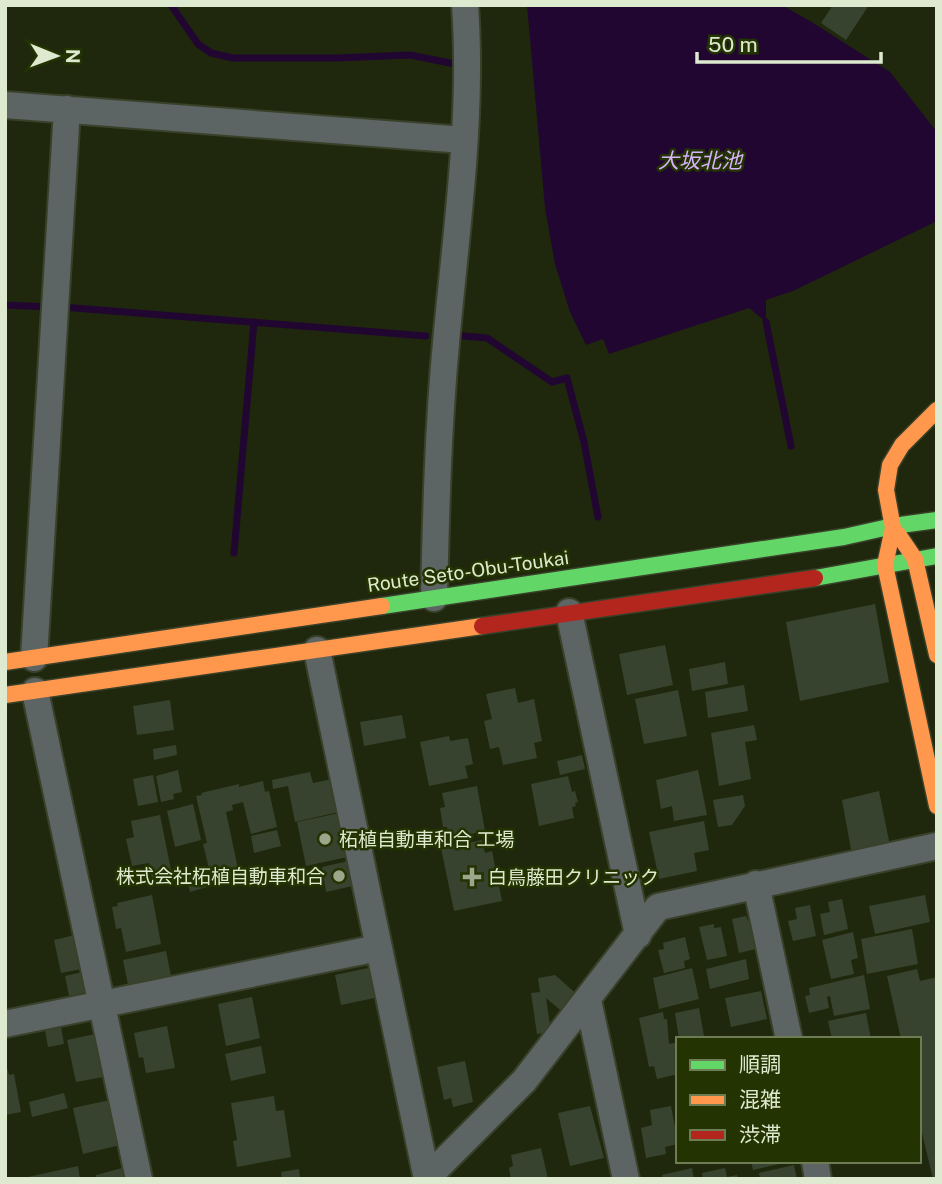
<svg xmlns="http://www.w3.org/2000/svg" width="942" height="1184" viewBox="0 0 942 1184" font-family="'Public Sans','Noto Sans JP',sans-serif">
	<rect width="100%" height="100%" fill="#1f280c"/>
	<path fill="#210632" d="M527 5H758L785 7 810 21 890 72 937 132V221L793 291 766 300V322L749 308 609 354 603 339 586 345 570 312 555 264 545 208Z"/>
	<g fill="none" stroke-linecap="round" stroke-linejoin="round">
		<path stroke="#210632" stroke-width="7" d="M171 5 198 44 211 53 233 58H337L410 55 450 63
			M5 305 50 307
			M62 307 426 336
			M766 322 791 446
			M463 336 487 338 552 382 567 378 584 442 598 517
			M234 553 254 322"/>
	</g>
	<path fill="#37432e" d="M833 5H869L846 40 821 23Z
		M875 604 889 682 800 701 786 622Z
		M665 645 673 685 627 695 619 654Z
		M725 662 728 684 692 691 689 669Z
		M744 685 748 711 708 718 705 692Z
		M515 688 518 703 534 699 542 741 534 743 537 758 503 765 499 747 490 749 484 721 492 719 486 694Z
		M678 690 687 736 644 744 635 699Z
		M170 700 174 730 137 735 133 706Z
		M402 715 406 738 364 746 360 722Z
		M754 725 757 740 745 742 751 779 719 786 711 733Z
		M449 736 450 741 468 738 473 764 465 766 468 778 429 786 420 742Z
		M176 745 177 755 154 760 153 749Z
		M582 755 585 769 560 775 557 761Z
		M178 770 182 792 173 794 174 799 161 802 156 776Z
		M698 770 707 815 674 821 672 806 661 809 656 780Z
		M310 772 313 783 337 778 343 811 295 822 288 786 273 789 272 780Z
		M153 775 158 802 138 806 133 779Z
		M568 776 572 792 575 791 578 802 575 803 576 806 572 807 574 818 539 826 531 784Z
		M263 781 265 792 269 791 277 827 251 834 243 802 232 805 233 810 226 812 240 878 213 885 203 844 207 843 196 796 202 795 201 793 239 784V787Z
		M477 786 485 831 449 839 447 827H443L440 808 445 807 442 793Z
		M879 791 890 846 852 855 842 800Z
		M743 795 745 806 732 825 718 827 713 800Z
		M193 804 201 840 175 847 167 811Z
		M344 812 352 856 306 866 297 822Z
		M160 815 172 875 152 880 149 863 132 866 126 839 134 837 131 821Z
		M704 821 709 850 694 853 697 871 659 879 649 832Z
		M277 830 281 846 254 853 251 836Z
		M482 840 485 853 492 851 502 901 454 911 441 848Z
		M353 860 357 885 326 892 322 867Z
		M206 868 210 886 190 892 185 873Z
		M152 895 161 944 126 952 121 928 116 929 112 907 118 906 117 903Z
		M925 895 930 922 875 934 869 906Z
		M842 899 848 929 824 935 820 914 830 912 828 902Z
		M810 905 816 936 793 941 788 921 797 919 795 908Z
		M746 916 748 921 754 919 760 948 739 953 732 919Z
		M714 924V928L721 927 727 956 707 960 699 927Z
		M912 929 918 964 867 974 861 939Z
		M853 932 858 958 851 960 854 974 831 979 822 940Z
		M79 934 86 968 61 973 54 940Z
		M685 937 690 959 684 961 685 968 664 973 658 950 664 949 663 943Z
		M166 951 171 976 128 985 123 960Z
		M746 959 749 979 710 989 706 969Z
		M373 967 379 997 341 1005 335 975Z
		M692 968 699 999 659 1009 653 978Z
		M917 969 920 981 937 977V1179H933L919 1120V1039H901L887 976Z
		M87 971 91 991 69 996 65 976Z
		M555 975 580 997 565 1014 546 998 551 1032 537 1034 531 993 540 992 538 978Z
		M864 975 870 1009 834 1016 830 996 827 997 829 1008 809 1013 805 996 810 995 809 988Z
		M761 991 767 1019 731 1027 725 998Z
		M252 997 260 1038 226 1046 218 1004Z
		M699 1008 704 1036H707V1039H679L675 1013Z
		M663 1012 664 1019H667L669 1044 678 1042V1074L657 1079 654 1066 649 1067 639 1018Z
		M866 1013 871 1039H832L828 1021Z
		M167 1026 175 1068 146 1073 143 1057 139 1058 134 1033Z
		M61 1027 64 1044 48 1047 45 1030Z
		M100 1033 109 1076 76 1082 67 1040Z
		M261 1046 266 1073 231 1081 225 1054Z
		M5 1061 9 1075 14 1074 21 1112 5 1115Z
		M465 1061 473 1102 453 1107 451 1098 444 1100 437 1067Z
		M64 1093 68 1108 32 1117 29 1102Z
		M274 1096 276 1111 284 1110 291 1157 237 1167 233 1141 237 1140 231 1103Z
		M110 1100 120 1145 83 1154 73 1108Z
		M590 1106 604 1158 570 1166 558 1113Z
		M671 1106 678 1144 665 1147 666 1154 646 1158 641 1128 652 1125 650 1110Z
		M541 1148 548 1179H511L509 1168 513 1166 511 1155Z
		M751 1161H787V1162L753 1170Z
		M794 1165 797 1179H760L759 1173Z
		M78 1166 80 1179H23V1178Z
		M126 1167 128 1179H96V1175Z
		M692 1168 694 1179H663L662 1175Z
		M725 1168 727 1177 737 1175 738 1179H703L702 1173Z
		M299 1169 300 1179H282L281 1172Z"/>
	<g fill="none" stroke-linecap="round" stroke-linejoin="round">
		<defs>
			<path id="street" d="M5 105 464 140
				M434 598C436 513 438 428 446 343 456 231 473 118 465 5
				M569 612 638 935
				M317 650 427 1179
				M34 658 67 109
				M35 691 139 1179
				M756 884 789 1039
				M588 1000 626 1179
				M5 1024 378 948
				M815 1161 818 1179
				M427 1178 524 1081 658 907 937 846"/>
			<path id="fast" d="M815 578 937 556
				M382 606 844 537 893 526 937 520"/>
			<path id="slow" d="M937 410 902 445 890 465 886 490 893 528 885 565 937 806
				M898 534 915 559 937 655
				M5 662 382 606
				M5 695 482 626"/>
			<path id="jam" d="M482 626 815 578"/>
		</defs>
		<use href="#street" stroke="#39412a" stroke-width="30"/>
		<use href="#fast" stroke="#39412a" stroke-width="19"/>
		<use href="#slow" stroke="#39412a" stroke-width="19"/>
		<use href="#jam" stroke="#39412a" stroke-width="19"/>
		<use href="#street" stroke="#5d6464" stroke-width="26"/>
		<use href="#fast" stroke="#63d668" stroke-width="16"/>
		<use href="#slow" stroke="#ff974d" stroke-width="16"/>
		<use href="#jam" stroke="#b3261e" stroke-width="16"/>
	</g>
	<g fill="#9ba68b" stroke="#233301" stroke-width="2.5">
		<circle cx="325" cy="839" r="7"/>
		<circle cx="339" cy="876" r="7"/>
		<path d="M468.5 866.5h7v7h7v7h-7v7h-7v-7h-7v-7h7z"/>
	</g>
	<g text-anchor="middle" dominant-baseline="central" stroke-width="5" stroke-linejoin="round" paint-order="stroke">
		<g font-size="19" fill="#deeacf" stroke="#233301">
			<text transform="translate(468 571) rotate(-8)">Route Seto-Obu-Toukai</text>
		</g>
		<g font-size="19" fill="#deeacf" stroke="#233301" text-anchor="start">
			<text x="339" y="839">柘植自動車和合 工場</text>
			<text x="325" y="876" text-anchor="end">株式会社柘植自動車和合</text>
			<text x="488" y="877">白鳥藤田クリニック</text>
		</g>
		<g font-size="21" font-style="italic" fill="#d7b2fe" stroke="#233301">
			<text x="700" y="160">大坂北池</text>
		</g>
	</g>
	<rect width="942" height="1184" fill="none" stroke="#deeacf" stroke-width="14"/>
	<rect x="676" y="1037" width="245" height="126" fill="#233301" stroke="#6e7c53" stroke-width="2"/>
	<rect x="690" y="1060" width="35" height="10" fill="#63d668" stroke="#6e7c53" stroke-width="2"/>
	<text x="739" y="1072" font-size="21" fill="#deeacf">順調</text>
	<rect x="690" y="1095" width="35" height="10" fill="#ff974d" stroke="#6e7c53" stroke-width="2"/>
	<text x="739" y="1107" font-size="21" fill="#deeacf">混雑</text>
	<rect x="690" y="1130" width="35" height="10" fill="#b3261e" stroke="#6e7c53" stroke-width="2"/>
	<text x="739" y="1142" font-size="21" fill="#deeacf">渋滞</text>
	<g transform="translate(56 56) rotate(91)" stroke="#233301" stroke-width="5" paint-order="stroke">
	<path d="M0-5L12 26L0 18L-12 26Z" fill="#deeacf"/>
	<text y="-10" font-size="19" font-weight="bold" text-anchor="middle" fill="#deeacf">N</text>
	</g>
	<path d="M697 52v10h184v-10" fill="none" stroke="#deeacf" stroke-width="3.5"/>
	<text x="708" y="52" font-size="21" fill="#deeacf" stroke="#233301" stroke-width="5" paint-order="stroke">50 m</text>
</svg>
